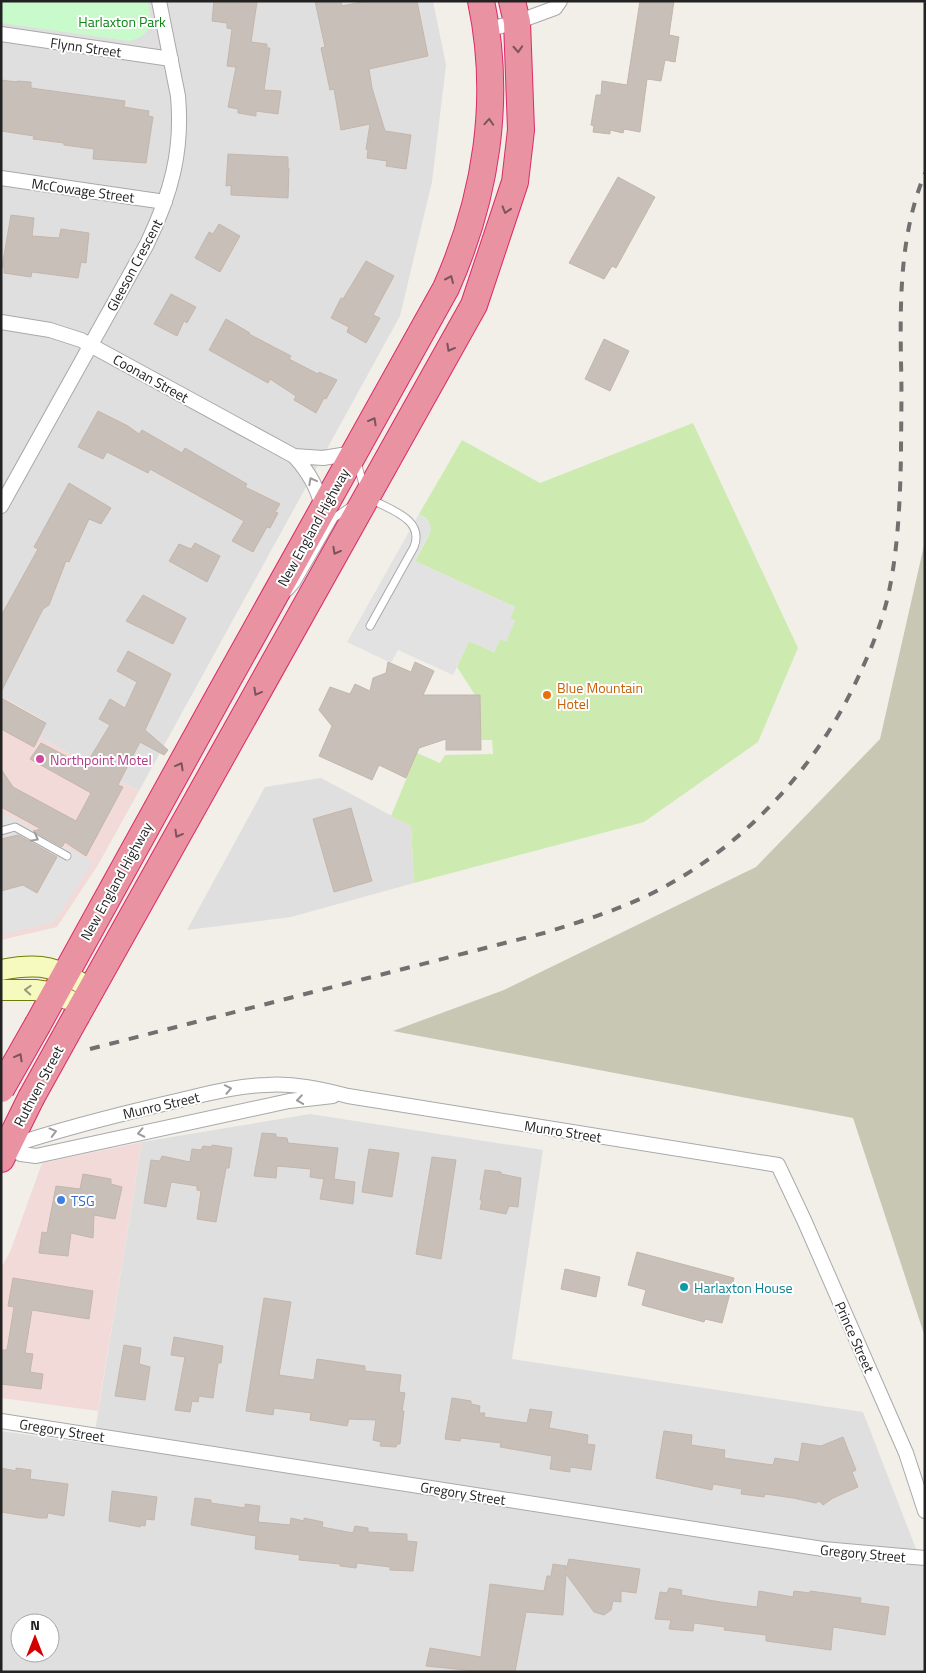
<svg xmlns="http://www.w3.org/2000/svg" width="926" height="1673" viewBox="0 0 926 1673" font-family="'Titillium Web',sans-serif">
	<rect width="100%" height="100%" fill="#f2efe9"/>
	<path fill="#e0dfdf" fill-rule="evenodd" d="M1 1H433L446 65 432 182 400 316 139 791 39 737 46 722 1 696Z
		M321 778 411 826 414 883 291 917 187 930 265 787Z
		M310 1114 543 1150 512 1359 863 1412 925 1572V1672H1V1431L93 1444 142 1142ZM20 1623H50V1653H20Z"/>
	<path fill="#f2dad9" d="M1 696 46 723 39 737 139 791 98 865 57 927 1 940Z
		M142 1142 98 1411 1 1398V1268L10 1252 42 1163Z"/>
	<path fill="#c7c7b4" d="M925 541V1337L853 1118 393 1031 504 990 756 867 880 739Z"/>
	<path fill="#cdebb0" d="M693 423 798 648 758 742 644 822 414 883 411 826 391 816 417 753 440 763 445 755 493 754 492 740H481L480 695H475L457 667 469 641 494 652 500 639 506 641 515 621 510 618 515 607 415 561 429 535 426 518 419 514 462 440 540 483Z"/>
	<path fill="#c8facc" d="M1 1H148C152 22 153 35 129 41L1 23Z"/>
	<path fill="#e2e2e2" d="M419 514 429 521 431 530 415 561 515 607 510 618 515 621 506 642 500 639 494 652 469 641 453 675 398 650 391 663 347 642Z
		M1 812 93 862 54 922 1 935Z"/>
	<path fill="#c7bfb8" stroke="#c4b6ab" d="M214 1 257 2 251 42 267 44V48H270L264 90 281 91 278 114 256 111V116L238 113V109L228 107 236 67 227 66 232 29 227 28V23L212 21Z
		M315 1H341L342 6 367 1H417L428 56 369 69 372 88 385 131 411 135 406 169 386 166 387 161 367 158 368 150 366 149 370 124 341 130 334 89 330 90 321 48 325 47Z
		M640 1H674L669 35 679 37 675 62 665 60 661 81 647 79 640 132 624 129 623 133 610 130V134L593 132 594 126 591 125 596 95H601L602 81 627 85Z
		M1 80 17 82V81L31 82V88L125 101 124 107 149 111 148 116 153 117 146 163 93 159 94 149 64 145V143L33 139 34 136 1 131Z
		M228 154 288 157V168H289L288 198 231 195V185L226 186Z
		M618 177 655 197 616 268 612 266 604 279 569 263Z
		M11 215 34 218 32 236 59 238 61 229 89 233 86 263 81 262 78 278 32 272 31 277 4 273V267H2Z
		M219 224 240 236 220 272 195 258 209 232 213 234Z
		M366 261 394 276 373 315 380 318 366 343 347 332 349 327 331 318 341 298 343 299Z
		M171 294 196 307 187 323 184 321 177 336 154 324Z
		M226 319 250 333 249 334 291 356 289 359 318 374 319 372 337 380 326 399 324 398 316 413 294 400 296 396 270 379 268 383 209 350Z
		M604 339 629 351 610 391 585 379Z
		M98 411 128 426 139 434 142 430 182 453 185 448 247 484 245 487 280 504 275 512 278 513 270 528 267 527 253 552 232 541 244 521 150 469 148 473 107 452 103 459 78 447Z
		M69 483 111 508 101 524 89 519 69 562 66 561 49 605 43 609 1 692V616L38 549 34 547Z
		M195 543 220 556 207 582 169 561 179 544 191 549Z
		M143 595 186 618 173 644 126 621Z
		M128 651 171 674 145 730 168 750 164 755 140 742 118 785 123 787 86 856 65 842 62 847 33 831 41 829 1 807V769L13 787 76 821 91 793 30 759 41 743 85 766 110 725 99 719 110 699 125 708 137 682 117 671Z
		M388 662 411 672 415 662 434 671 423 695H480L481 750H446V739L419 748 406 778 379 765 372 780 319 756 332 726 319 710 330 687 350 694 355 684 370 691 373 678 386 673Z
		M1 698 46 723 34 747 1 729Z
		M351 808 372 881 334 892 313 819Z
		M18 835 57 857 37 893 23 885 1 891V839Z
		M262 1133 276 1134V1137L287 1138 288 1143 338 1148 334 1179 355 1182 353 1204 320 1199 324 1179 310 1177 311 1169 277 1166 276 1178 254 1176Z
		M212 1145 232 1148 229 1168H226L216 1222 197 1219 201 1191 197 1190V1186L171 1182 166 1207 144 1203 151 1160 160 1161 162 1156 190 1162 192 1149 201 1150 203 1146 212 1147Z
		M369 1149 399 1153 392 1197 362 1192Z
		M432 1157 456 1160 441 1259 416 1254Z
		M485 1170 501 1172V1174L521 1178 518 1207 509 1206 506 1214 480 1209 482 1200H480Z
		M83 1174 111 1179V1184L122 1187 115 1219 94 1215 93 1238 71 1233 68 1256 39 1253 42 1232 47 1233 56 1186 80 1189Z
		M637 1252 734 1278 722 1323 705 1319 704 1322 642 1305 646 1290 628 1285Z
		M565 1269 600 1277 596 1297 561 1289Z
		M13 1278 93 1291 89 1319 32 1310 25 1353 33 1354 30 1372 43 1374 41 1389 1 1384V1350H7L14 1307 8 1306Z
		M264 1298 291 1302 279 1375 314 1380 317 1359 365 1366V1371L401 1375 399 1392 405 1393 402 1411H404L400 1444H397L396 1447 380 1446 381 1442 373 1440 376 1420 349 1419 347 1426 310 1420 311 1413 274 1408 273 1415 246 1411Z
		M174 1337 223 1346 221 1363H218L213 1398 199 1396 198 1402 192 1401 190 1412 175 1410 185 1357 171 1355Z
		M124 1345 141 1348 139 1364 150 1367 145 1400 115 1396Z
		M452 1398 471 1401V1404L480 1406 479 1413H485L484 1417 527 1423 530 1409 552 1412 549 1428 588 1435 587 1444 595 1445 591 1470 570 1467V1472L550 1469 552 1456 500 1447 501 1443 461 1438 460 1441 445 1439Z
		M664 1431 692 1435 691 1445 725 1450 724 1458 773 1465 775 1458 799 1462 802 1443 821 1446 843 1437 856 1470 852 1472 858 1487 833 1498 823 1505 819 1501 816 1503 793 1498 765 1494 764 1497 741 1494 742 1489 713 1484 712 1490 656 1478Z
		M1 1468 16 1471V1468L31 1470 30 1479 68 1484 64 1516 48 1513 47 1518H39L1 1512Z
		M112 1491 157 1497 154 1520 146 1519 145 1526 141 1525 140 1527 109 1521Z
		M195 1498 211 1500V1503L245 1508V1504L260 1506 258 1522 290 1525 291 1518 304 1521V1518L323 1522 322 1527 353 1533 355 1526 368 1528V1532L407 1534V1541L417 1542 413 1571 390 1570V1567L357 1563 356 1568 340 1566V1564L299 1560 300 1555 255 1549 256 1536 191 1525Z
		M569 1559 640 1569 636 1593 621 1591V1602L613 1601 611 1610 604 1615 594 1612 566 1574 563 1615 526 1612 515 1672H485L426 1666 430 1648 481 1657 490 1584 544 1591 547 1576H551L553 1564 566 1566V1570Z
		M669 1588 682 1590 681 1595 720 1602 757 1607 759 1591 793 1597 794 1591 810 1593V1591L861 1598 860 1603 889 1607 885 1635 833 1627 831 1650 766 1641V1635L724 1630 725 1627 694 1623 693 1631 669 1629 671 1620 655 1619 660 1592 667 1593Z"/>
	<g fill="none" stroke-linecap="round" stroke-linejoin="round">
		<defs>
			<path id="lane" d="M357 462 364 488
				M289 592 296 584 334 518 350 507
				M370 626 414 547C425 519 390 510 371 499
				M1 831 15 827 67 856"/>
			<path id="street" d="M486 30 517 22 555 8 560 1
				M1 34 171 59
				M1 178 165 202
				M1 322 50 330 81 340 294 456C308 471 318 487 322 508
				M294 456 323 458 354 453
				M1 506 147 244C171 194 183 151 178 96L159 1
				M3 1145 21 1154 36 1156 289 1101 333 1096
				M7 1147C61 1129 116 1115 172 1102 203 1095 234 1086 266 1085 294 1083 321 1089 348 1096L778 1165 804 1220 906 1453 925 1511
				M1 1421 823 1549 925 1558"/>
			<path id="secondary" d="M1 970C43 962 56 967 91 989
				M1 990H35L55 993 81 1006"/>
			<path id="highway" d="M77 1015 474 305 515 182 521 130 517 22 512 1
				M38 1024C173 778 309 533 446 288 486 198 502 99 481 1
				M1 1159 31 1098"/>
		</defs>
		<use href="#lane" stroke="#a9a9a9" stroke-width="9"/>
		<use href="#street" stroke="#a9a9a9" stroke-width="16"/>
		<use href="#secondary" stroke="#707d05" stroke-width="22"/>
		<use href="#highway" stroke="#dc2a67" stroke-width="28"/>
		<use href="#lane" stroke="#fff" stroke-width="7"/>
		<use href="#street" stroke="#fff" stroke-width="14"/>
		<use href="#secondary" stroke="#f7fabf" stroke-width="20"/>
		<use href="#highway" stroke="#e892a2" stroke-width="26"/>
		<path stroke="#707070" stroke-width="4" stroke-dasharray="10 10" stroke-linecap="butt" d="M90 1049 544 933C586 920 628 907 666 886 753 838 821 761 861 671 872 647 882 622 888 596 898 551 900 502 901 456 901 425 902 394 901 362 900 298 900 234 925 173"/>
		<defs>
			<path id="highway-bridge" d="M1 1089 38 1024
				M31 1098 77 1015"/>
		</defs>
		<use href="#highway-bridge" stroke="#dc2a67" stroke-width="28" stroke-linecap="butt"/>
		<use href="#highway-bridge" stroke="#e892a2" stroke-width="26"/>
	</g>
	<defs><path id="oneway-chevron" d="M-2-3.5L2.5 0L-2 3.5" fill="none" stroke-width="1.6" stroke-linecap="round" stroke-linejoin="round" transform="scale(1.25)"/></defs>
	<g stroke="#7b545c">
		<use href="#oneway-chevron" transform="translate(518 49) rotate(87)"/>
		<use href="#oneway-chevron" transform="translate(489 122) rotate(-86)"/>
		<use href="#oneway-chevron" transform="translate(506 210) rotate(107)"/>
		<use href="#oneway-chevron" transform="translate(450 279) rotate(-66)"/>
		<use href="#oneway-chevron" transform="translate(450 348) rotate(119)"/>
		<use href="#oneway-chevron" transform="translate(373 421) rotate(-61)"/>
		<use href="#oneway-chevron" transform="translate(336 551) rotate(119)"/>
		<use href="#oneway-chevron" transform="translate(257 692) rotate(119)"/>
		<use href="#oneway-chevron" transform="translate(180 766) rotate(-61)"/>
		<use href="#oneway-chevron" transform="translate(178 834) rotate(119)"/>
		<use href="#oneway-chevron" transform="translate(19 1057) rotate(-61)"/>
	</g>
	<g stroke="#9c9c9c">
		<use href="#oneway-chevron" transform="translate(312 481) rotate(-118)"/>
		<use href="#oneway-chevron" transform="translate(35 838) rotate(29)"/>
		<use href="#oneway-chevron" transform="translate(228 1089) rotate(-11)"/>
		<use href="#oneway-chevron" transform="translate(300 1100) rotate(172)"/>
		<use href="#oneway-chevron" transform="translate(53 1132) rotate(-15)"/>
		<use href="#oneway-chevron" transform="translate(141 1133) rotate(168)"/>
	</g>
	<use stroke="#979978" href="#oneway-chevron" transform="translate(28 990) rotate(-177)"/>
	<circle fill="#e8710a" stroke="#fff" stroke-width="2" cx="547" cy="695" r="5"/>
	<circle fill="#d1479c" stroke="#fff" stroke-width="2" cx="40" cy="759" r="5"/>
	<circle fill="#3f7fe0" stroke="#fff" stroke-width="2" cx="61" cy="1200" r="5"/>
	<circle fill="#0f9aa8" stroke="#fff" stroke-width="2" cx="684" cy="1287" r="5"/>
	<g text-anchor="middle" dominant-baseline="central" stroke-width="4" stroke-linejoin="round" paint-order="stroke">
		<g font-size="14" fill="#0c8416" stroke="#fff">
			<text x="122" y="21">Harlaxton Park</text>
		</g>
		<g font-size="14" fill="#222" stroke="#fff">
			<text transform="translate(86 47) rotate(8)">Flynn Street</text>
			<text transform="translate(83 190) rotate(8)">McCowage Street</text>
			<text transform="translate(134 265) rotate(-62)">Gleeson Crescent</text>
			<text transform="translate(151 378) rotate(29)">Coonan Street</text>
			<text transform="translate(313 527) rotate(-61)">New England Highway</text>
			<text transform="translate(116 881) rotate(-61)">New England Highway</text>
			<text transform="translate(38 1086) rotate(-62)">Ruthven Street</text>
			<text transform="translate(161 1105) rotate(-13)">Munro Street</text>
			<text transform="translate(563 1131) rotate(9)">Munro Street</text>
			<text transform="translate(855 1337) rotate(66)">Prince Street</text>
			<text transform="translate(62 1430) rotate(9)">Gregory Street</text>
			<text transform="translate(463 1493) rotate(9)">Gregory Street</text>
			<text transform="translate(863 1553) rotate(5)">Gregory Street</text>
		</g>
		<g font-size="14" fill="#c56008" stroke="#fff" text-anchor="start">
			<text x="557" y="687">Blue Mountain<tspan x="557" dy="16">Hotel</tspan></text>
		</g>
		<g font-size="14" fill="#b23c85" stroke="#fff" text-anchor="start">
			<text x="50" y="759">Northpoint Motel</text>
		</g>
		<g font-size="14" fill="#366cbe" stroke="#fff" text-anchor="start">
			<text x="71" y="1200">TSG</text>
		</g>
		<g font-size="14" fill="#0d838f" stroke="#fff" text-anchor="start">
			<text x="694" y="1287">Harlaxton House</text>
		</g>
	</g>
	<rect width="926" height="1673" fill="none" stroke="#222222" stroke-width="5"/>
	<g transform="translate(35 1638)"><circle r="24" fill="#ffffff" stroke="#a7a7a7"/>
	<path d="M0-4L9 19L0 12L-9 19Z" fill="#d40000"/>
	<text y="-8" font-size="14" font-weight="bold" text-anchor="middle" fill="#222222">N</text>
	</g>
</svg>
